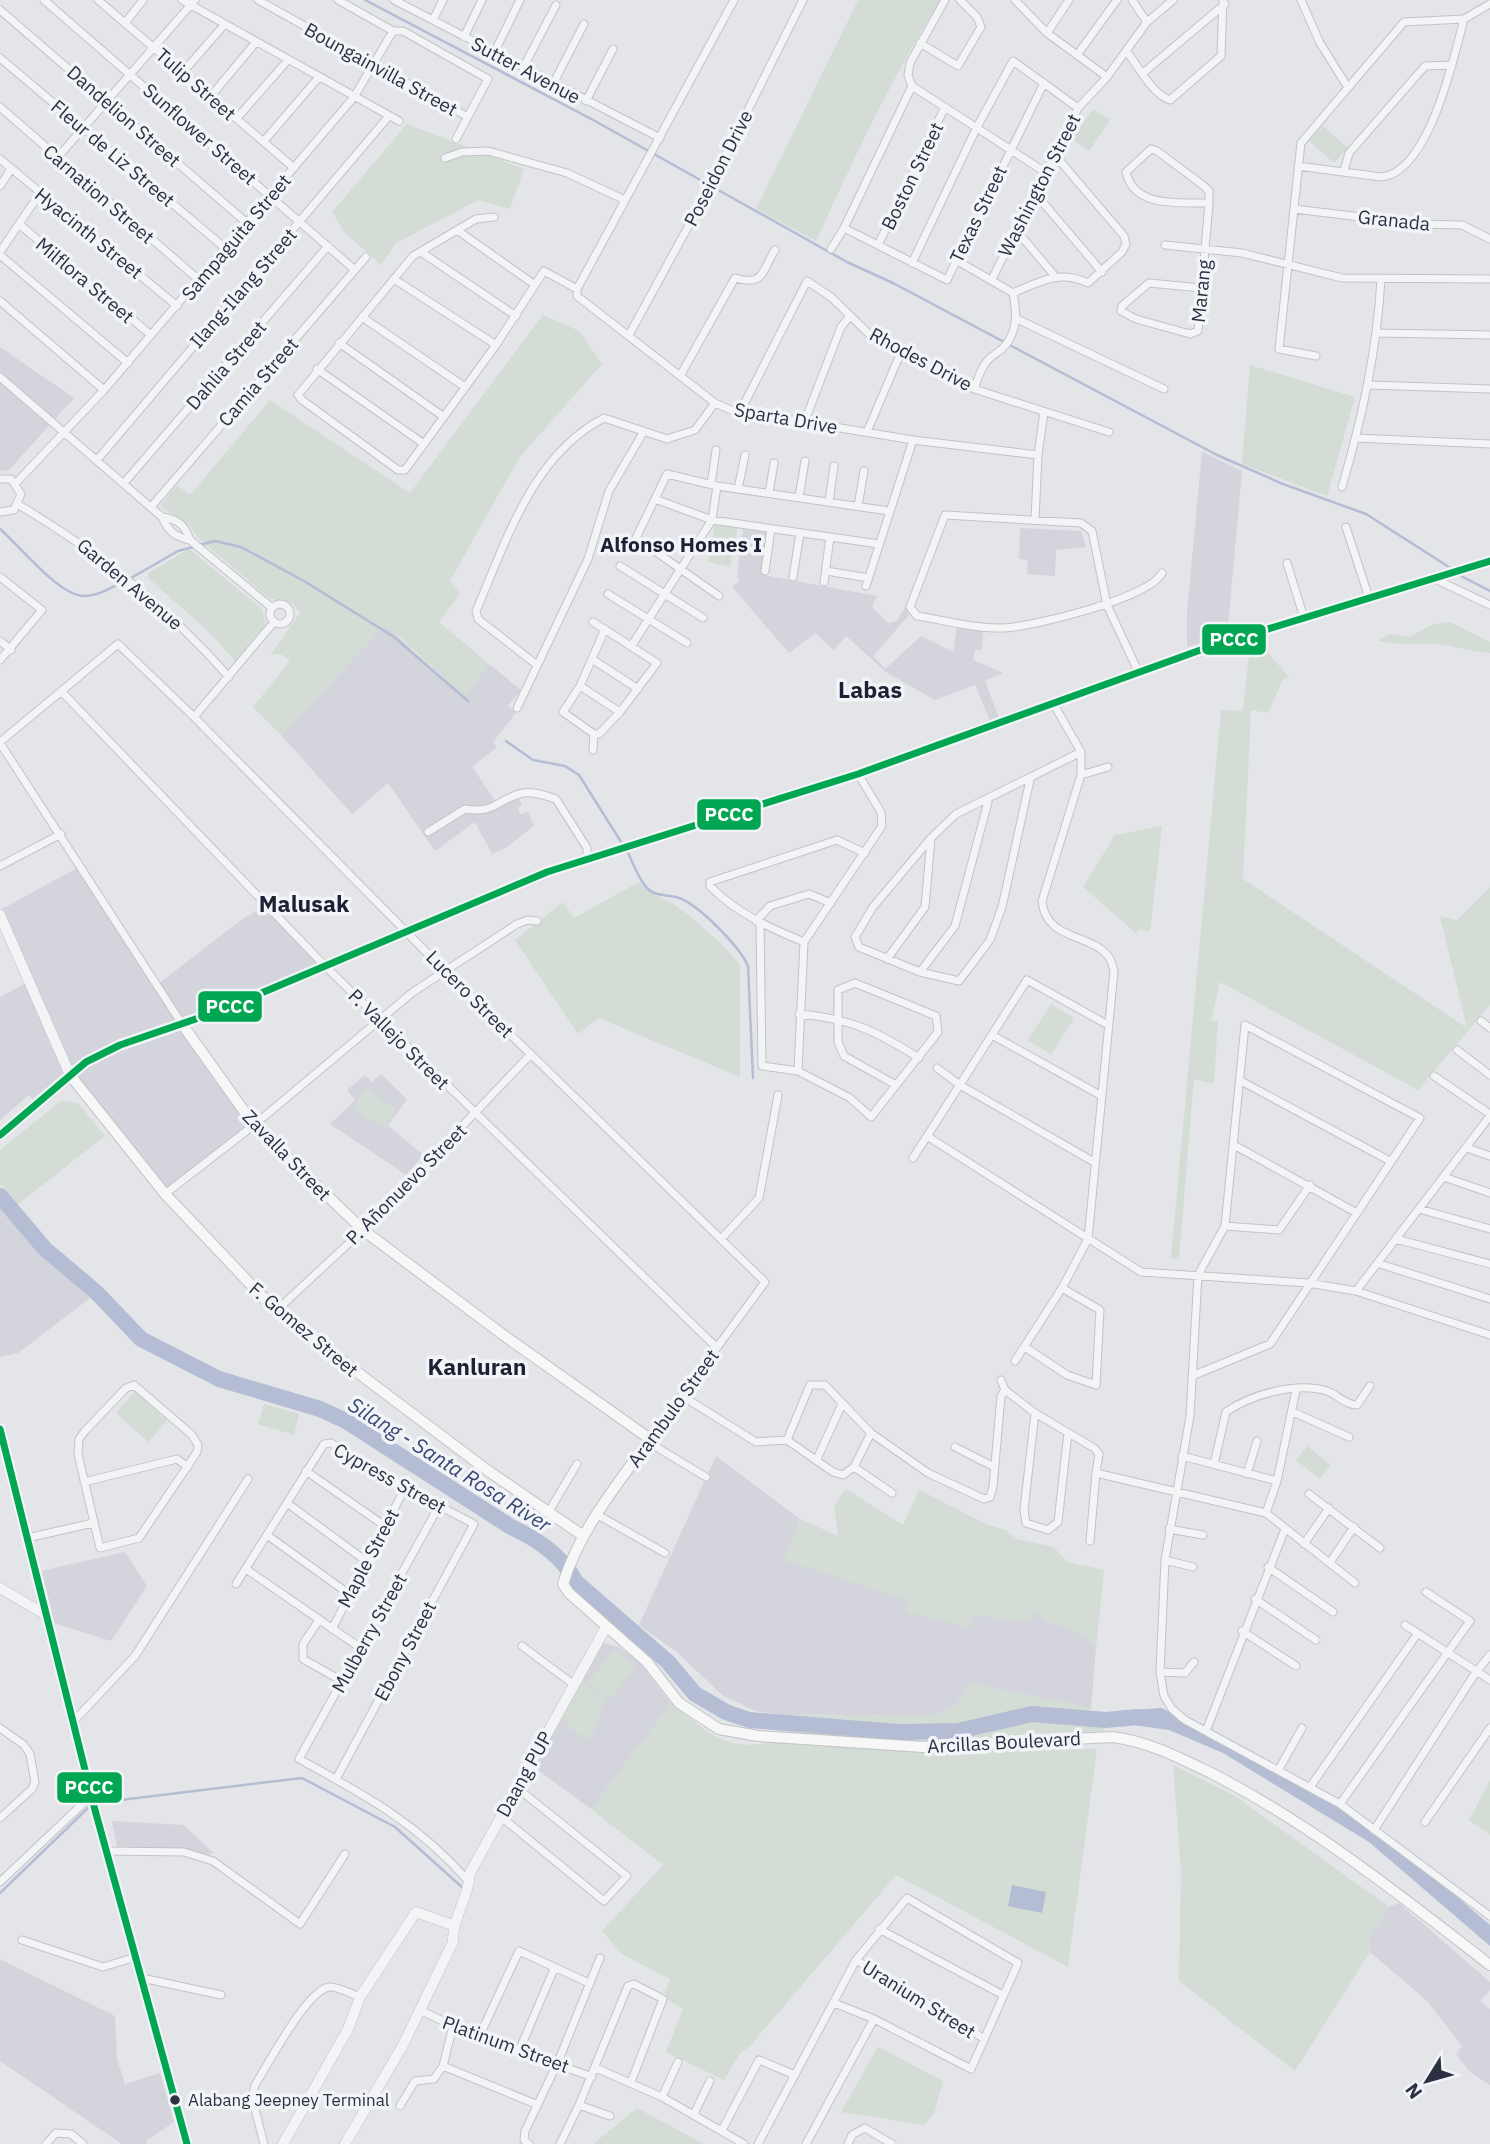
<svg xmlns="http://www.w3.org/2000/svg" width="1490" height="2144" viewBox="0 0 1490 2144" font-family="'IBM Plex Sans',sans-serif">
	<rect width="100%" height="100%" fill="#e4e5e9"/>
	<path fill="#d3d4dc" d="M0 347 74 398 9 470 0 471Z
		M1202 452 1242 471 1227 636 1187 647V612Z
		M1020 528 1081 531 1086 547 1056 550 1055 576 1027 574 1028 560 1019 559Z
		M743 529 769 533 763 575 877 596 872 607 888 623 897 621 905 607 909 615 873 656 885 669 921 636 953 652 957 627 983 630 982 650H975L973 660 1003 673 985 681 999 718 990 721 975 685 935 700 886 672 846 636 834 650 815 633 789 653 732 587 740 580 737 577Z
		M385 625 464 698 489 664 521 690 508 706 516 713 493 742 497 747 472 767 499 806 518 796 522 805 518 808 520 814 528 812 534 826 507 847 492 854 475 822 435 851 388 783 352 814 281 735Z
		M81 866 157 985 241 920 267 905 326 967 182 1024 254 1125 165 1194 70 1076 36 1103 29 1095 0 1120V997L30 981 0 910Z
		M381 1074 407 1099 388 1126 424 1155 406 1175 330 1124 355 1100 347 1090 365 1075 372 1082Z
		M0 1204 34 1244 94 1295 18 1353 0 1357Z
		M716 1456 800 1519 785 1560 898 1597 919 1490 987 1525 1006 1530 1016 1539 1054 1547 1042 1619 1086 1635 1096 1648 1091 1708 970 1683 963 1699 952 1708 929 1716 775 1714 755 1711 722 1695 678 1653 639 1625Z
		M125 1552 147 1586 111 1641 54 1623 41 1571Z
		M603 1643 619 1647 639 1662 671 1704 591 1809 535 1768Z
		M112 1821 184 1825 213 1853 207 1855 184 1849 117 1846Z
		M1399 1903 1490 1982V1990L1480 2001 1490 2009V2085L1470 2072 1456 2054 1462 2046 1427 2001 1370 1952 1369 1938 1389 1907Z
		M0 1959 115 2016 117 2059 125 2084 160 2073 174 2122 146 2141 147 2144H122L0 2061Z"/>
	<path fill="#d3dcd5" d="M858 0H940C892 77 854 158 816 241L756 209Z
		M1093 109 1110 120 1089 151 1072 139Z
		M407 124 524 169 510 209 478 200 395 244 381 265 344 232 332 212Z
		M1323 126 1348 148 1334 163 1309 141Z
		M543 315 579 331 602 364 519 458 450 581 460 594 439 622 489 664 465 698 399 636 384 626 281 735 253 707 290 661 283 655 271 654 300 613 293 604 269 598 198 538 189 525 160 506 177 485 190 495 270 400 410 493Z
		M1250 365 1355 397 1327 496 1242 464Z
		M715 523 738 527 730 567 708 562Z
		M189 549 262 609 266 627 237 663 209 632 148 578V573Z
		M1450 622 1490 642V653C1474 652 1461 648 1446 645 1423 642 1401 646 1378 641L1389 634 1409 637 1433 624Z
		M1261 645 1289 677 1283 679 1268 713 1251 710 1243 879 1467 1028 1440 916 1457 920 1490 887V1005L1418 1090 1220 982 1211 1021H1218L1214 1084 1194 1079 1179 1259H1171L1221 710 1243 711 1250 646Z
		M1162 826 1150 932 1139 929 1136 933 1083 887 1115 835Z
		M639 882C648 893 659 896 671 903 692 916 725 945 740 965V1077L599 1018 578 1034 515 940 563 902 574 918Z
		M1051 1004 1074 1018 1051 1055 1028 1040Z
		M365 1089 396 1109 384 1128 353 1108Z
		M61 1101 78 1103 105 1136 17 1205 0 1184V1150Z
		M135 1391 167 1421 148 1442 116 1413Z
		M264 1404 299 1414 294 1435 258 1424Z
		M1307 1446 1331 1465 1320 1479 1296 1460Z
		M846 1489 903 1525 919 1490 987 1525 1006 1530 1016 1539 1054 1547 1067 1562 1104 1570 1096 1648 1086 1635 1042 1619 1039 1612 1032 1615 1034 1620 1015 1621 974 1615 970 1628 907 1612 909 1602 899 1597 784 1560 800 1519 838 1536 834 1506Z
		M614 1650 636 1667 610 1700 588 1682Z
		M583 1680 607 1700C596 1714 599 1728 588 1740L568 1727 569 1723 562 1719Z
		M970 1683 1091 1708 1087 1717 1106 1720 1104 1731 909 1742 778 1733 775 1714 929 1716C950 1708 961 1704 970 1683Z
		M671 1704C706 1729 724 1753 770 1742L914 1751 1097 1749 1068 1967 896 1875 750 2046 740 2053 724 2080 666 2052 683 2009 668 2000 665 1992 670 1979 622 1954 602 1931 663 1865 591 1809Z
		M1173 1765 1235 1796 1389 1907 1369 1938 1370 1952 1295 2071 1179 1981 1181 1870Z
		M1490 1780V1835L1469 1820Z
		M878 2047 943 2081 934 2113 924 2125 841 2112Z
		M637 2108 704 2144H593Z"/>
	<path fill="#b4bdd3" d="M1162 1708 1331 1802 1414 1860 1490 1925V1946L1369 1842 1223 1753 1169 1730 1133 1725 1118 1727V1711Z
		M1012 1885 1046 1892 1042 1913 1008 1906Z"/>
	<g fill="none" stroke-linecap="round" stroke-linejoin="round">
		<path stroke="#b4bdd3" stroke-width="2.5" d="M365 0 595 121 847 262 893 283 1217 455 1283 484 1366 514 1452 569
			M0 529C19 545 59 596 84 596 99 596 112 587 125 581
			M199 545 215 541 241 547 304 581 394 637 468 701
			M1457 574 1490 591
			M131 578 178 551 193 547
			M506 741 533 760 565 766 579 775 623 845
			M627 851C633 862 639 881 648 889 656 897 669 894 679 898 699 905 740 947 748 966L753 1078
			M96 1803 302 1778 395 1827 464 1889
			M0 1893 90 1806"/>
		<path stroke="#b4bdd3" stroke-width="16" d="M0 1196 45 1249 96 1292 141 1339 219 1379 320 1409 346 1421 511 1527C538 1539 562 1556 576 1582L668 1662 695 1694 726 1712 749 1720 898 1732 958 1731 1032 1714 1106 1720 1138 1717"/>
		<defs>
			<path id="minor" d="M44 0 355 270
				M98 0 294 168
				M182 0 399 121
				M258 0 468 117
				M338 0 393 31H403L488 79 456 139
				M394 0 660 138
				M1015 0 1047 33 1107 77
				M1132 0 1147 22
				M1301 0 1320 43 1347 86
				M0 10 247 223
				M433 20 443 0
				M125 23 143 0
				M1047 33 1069 0
				M464 37 482 0
				M920 43 958 66 981 27 977 17 960 0
				M1127 52C1139 67 1151 93 1170 100L1221 56 1223 0
				M494 53 520 0
				M1077 55 1117 0
				M0 58 225 248
				M523 68 556 5
				M183 72 225 24
				M1143 73 1225 4
				M553 84 584 24
				M912 86 1045 172
				M912 86 908 75 910 63 945 0
				M211 96 256 42
				M586 101 613 49
				M0 107 199 280
				M237 118 288 60
				M264 141 319 77
				M58 157 195 0
				M445 158 462 152 488 151 567 173 625 200
				M0 159 177 306
				M1298 166 1381 177C1429 173 1454 57 1464 19
				M1344 171 1349 153 1425 66 1452 65
				M0 186 11 169
				M1034 192 1102 272
				M1294 209 1420 224 1462 225 1490 239
				M494 217 476 219 413 256 298 395 302 400 398 470H405L496 345 544 271 577 289
				M19 224 151 335
				M844 228 947 280 1044 83
				M457 230 535 285
				M1016 230 1054 275
				M878 245 945 107
				M1165 245 1242 253 1342 278 1490 279
				M831 249 844 228 912 86
				M0 252 40 193
				M421 252 516 316
				M0 255 128 363
				M956 260 1013 293C1017 313 1018 333 1002 349 996 354 989 357 985 364 980 371 977 381 974 389
				M912 263 977 127 1013 61 1078 108
				M394 279 496 345
				M992 279 1078 108 1107 77 1147 22 1173 0
				M1201 288 1149 283 1122 306 1121 311 1136 319 1190 334 1198 331 1209 203V191L1204 186 1157 151 1151 149 1126 172C1134 209 1181 202 1209 203
				M577 289V296L715 403 731 410 913 440 1038 455
				M577 289 734 0
				M1013 293C1039 282 1060 269 1088 283L1122 252 1126 244 1124 236 1054 154
				M0 301 104 390
				M362 317 465 387
				M1017 319 1164 389
				M1378 333 1490 335
				M629 335 707 192 803 0
				M339 343 444 417
				M1316 356 1279 349 1301 143 1404 22 1464 19 1490 4
				M317 369 424 444
				M680 376 735 278C764 286 761 273 775 250
				M0 377 162 517C168 531 175 537 190 540
				M1369 385 1490 389
				M740 412 807 281 831 297 869 334 974 389 1109 432
				M804 423 841 327 850 316
				M867 432 901 352
				M1356 438 1490 444
				M97 460 389 116
				M0 479H11L21 494 14 510 0 512
				M16 483 104 390 354 97 393 31
				M124 483 328 246
				M711 484 716 450
				M1342 487C1362 418 1377 351 1381 279
				M738 489 745 455
				M769 493 774 463
				M799 497 805 461
				M655 499 712 520 879 544
				M829 502 834 466
				M19 505C101 554 165 605 229 677
				M858 506 864 471
				M151 507 366 257
				M162 517C178 519 185 525 190 540L271 607
				M1035 520 1038 455 1044 412
				M1346 527 1369 598
				M1287 563 1304 618
				M620 566 703 618
				M765 571 771 529
				M826 571 869 578
				M0 577 42 610 0 660
				M793 577 800 533
				M1435 579 1490 605
				M824 582 830 537
				M866 586 913 440
				M608 594 687 643
				M719 596 636 538 667 474 717 486 889 511
				M270 614a10 10 0 1 1 20 0a10 10 0 1 1-20 0Z
				M593 622 657 663 620 712 599 734H594L563 712 580 686 605 629
				M0 641 11 650
				M632 645 712 520 717 486
				M592 659 638 689
				M537 665 478 619 476 611C506 542 532 455 604 418L667 439 695 430 715 403
				M1138 671 1107 605 1092 531 1081 523 945 515 910 607 917 616C944 620 975 629 1003 628 1032 627 1150 598 1162 573
				M580 686 620 712
				M62 692 326 967 716 1347
				M517 708 588 559 609 491 644 431
				M194 717 274 622
				M0 742 118 644 194 717 444 970 765 1282 650 1439
				M0 743 182 1024
				M593 750 594 734
				M1081 775 1108 767
				M1030 780 1002 907 990 940 959 981 920 972 859 947 855 937 873 907 931 838 956 814 1081 752
				M428 832 465 809C496 814 497 799 523 793 534 791 546 796 556 799L587 848V859
				M0 866 61 834
				M756 921 770 906 809 894 831 903
				M760 923 762 1066 798 1071 850 1098 871 1117 938 1032 936 1016 855 983 838 990V1042L844 1056 896 1085
				M804 942C770 928 736 913 710 886V882L837 840 865 853
				M887 959 925 907 931 838
				M920 972 955 926 989 798
				M799 1014C852 1019 874 1030 919 1058
				M1481 1021 1490 1028
				M992 1035 1100 1095
				M1457 1050 1490 1075
				M937 1068 960 1085 1094 1162
				M798 1071 804 942 882 826 881 812 858 774
				M1434 1076 1490 1114
				M1241 1081 1390 1161
				M927 1136 1141 1272 1308 1283 1356 1291 1490 1335
				M1234 1145 1355 1212
				M1467 1148 1490 1156
				M913 1158 1027 980 1108 1025
				M1444 1177 1490 1193
				M165 1194 254 1125 413 992 517 924 528 920 537 921
				M1419 1209 1490 1229
				M1225 1226 1279 1230 1310 1185
				M721 1239 759 1198 778 1095
				M1396 1239 1490 1264
				M1377 1263 1490 1299
				M1356 1291 1490 1116
				M276 1311 363 1230 531 1054
				M1025 1347 1067 1375 1096 1385 1100 1310 1062 1288
				M1015 1361 1062 1288 1088 1239 1114 971C1113 967 1111 959 1108 956 1090 933 1046 941 1042 901L1081 775V752L1053 703
				M1192 1376 1270 1344 1420 1118 1245 1025 1225 1226 1198 1275 1190 1416 1165 1560 1160 1672 1164 1696 1172 1709 1185 1720 1340 1804 1490 1916
				M1001 1380 1005 1390
				M134 1385 192 1435 198 1445 197 1452 139 1538 100 1548 78 1454 79 1439 85 1431 126 1388Z
				M682 1396 756 1442 787 1440 833 1472 843 1475 854 1467 871 1433
				M1293 1412 1349 1437
				M1035 1413 1024 1510 1026 1523 1048 1530 1058 1522 1068 1433
				M787 1440 810 1385H825L871 1433 928 1473 984 1499 990 1497 993 1487 1001 1396 1005 1390 1035 1413 1094 1448 1099 1454 1096 1473 1266 1513 1277 1481 1296 1390
				M648 1442 706 1477
				M955 1447 994 1467
				M1182 1456 1277 1481
				M817 1459 842 1404
				M1214 1464 1226 1412C1252 1394 1296 1382 1327 1391 1338 1395 1345 1405 1357 1405L1370 1386
				M854 1467 892 1493
				M306 1471 385 1526
				M1247 1474 1257 1441
				M84 1482 177 1459 188 1467
				M1309 1494 1380 1548
				M287 1503 366 1561
				M439 1506 299 1759C365 1795 419 1824 469 1882
				M548 1513 577 1464
				M1266 1513 1355 1583
				M596 1514 665 1553
				M1169 1529 1203 1535
				M267 1535 349 1594
				M27 1538 93 1523
				M1090 1541 1096 1473
				M1304 1544 1329 1508
				M1165 1560 1193 1567
				M1331 1561 1354 1527
				M1268 1567 1333 1612
				M246 1569 362 1649
				M236 1584 324 1444 331 1443 405 1488 474 1524 336 1779
				M1255 1599 1316 1640
				M319 1620 303 1644V1659L342 1681
				M1405 1625 1490 1680
				M332 1629 405 1488
				M1242 1631 1296 1666
				M522 1646 573 1684
				M1160 1672 1185 1673 1194 1662
				M73 1722 135 1656 248 1479
				M0 1728 24 1745 30 1754 35 1782 32 1789 0 1818
				M1206 1731 1285 1529
				M1279 1769 1302 1728
				M1310 1787 1418 1633
				M1340 1804 1470 1621 1426 1592
				M500 1816 604 1901 627 1876 516 1787
				M1425 1822 1490 1728
				M1374 1830 1476 1672 1490 1655
				M106 1851 184 1852 213 1861 300 1924 345 1854
				M0 1882 92 1795
				M879 1929 1003 1995
				M22 1940 103 1967 136 1957
				M856 1960 983 2038
				M142 1978 221 1995
				M420 2010 453 2026 592 2077
				M480 2035 519 1951 589 1983
				M519 2051 554 1969
				M443 2066 538 2105
				M596 2068 662 2097 744 2144
				M662 2097 678 2062
				M400 2106 415 2081 434 2079 443 2066 453 2026
				M694 2114 710 2081
				M610 2116 579 2105 628 1986 634 1984 663 1999 631 2082
				M722 2130 759 2060 795 2075
				M46 2144 56 2133 71 2134 83 2144
				M264 2144 252 2097 255 2085C268 2065 306 1991 329 1987 338 1986 351 1994 360 1997
				M529 2144 524 2140 525 2131 558 2062 600 1958
				M560 2144 579 2105
				M758 2144 856 1960 907 1898 1018 1963 971 2069 874 2019 834 2003
				M806 2144 874 2019
				M848 2144 852 2135 865 2128 892 2144"/>
			<path id="tertiary" d="M0 915 70 1075
				M0 1588 46 1615
				M283 2144 348 2029 360 1997 416 1912 452 1925
				M345 2144 403 2045 453 1942C452 1917 469 1898 470 1873L606 1627"/>
			<path id="secondary" d="M182 1024 254 1125 363 1230 502 1334 650 1439C617 1485 580 1529 563 1584L569 1593 647 1662 679 1703 719 1729 758 1736 923 1747 1113 1737C1150 1742 1180 1758 1213 1774 1314 1826 1401 1896 1490 1965
				M70 1075 165 1194 276 1311 487 1470 582 1535
				M0 1135 86 1062 120 1045 219 1011 547 872 858 774 1206 648 1490 561
				M0 1429 95 1810 187 2144"/>
		</defs>
		<use href="#minor" stroke="#c2c3c7" stroke-width="9"/>
		<use href="#tertiary" stroke="#c2c3c7" stroke-width="11"/>
		<use href="#secondary" stroke="#c2c3c7" stroke-width="12"/>
		<use href="#minor" stroke="#f3f4f6" stroke-width="7"/>
		<use href="#tertiary" stroke="#f3f4f6" stroke-width="10"/>
		<use href="#secondary" stroke="#f7f7f7" stroke-width="10"/>
		<defs>
			<path id="bus-1" d="M0 1135 86 1062 120 1045 219 1011 547 872 858 774 1206 648 1490 561
				M0 1429 95 1810 187 2144"/>
		</defs>
		<use href="#bus-1" stroke="#f2f4f8" stroke-width="12"/>
		<use href="#bus-1" stroke="#00a651" stroke-width="7"/>
	</g>
	<circle fill="#2b3042" stroke="#f2f4f8" stroke-width="2.5" cx="175" cy="2100" r="6"/>
	<g text-anchor="middle" dominant-baseline="central" stroke-width="7" stroke-linejoin="round" paint-order="stroke">
		<g font-size="17" fill="#2b3042" stroke="#f2f4f8" text-anchor="start">
			<text x="188" y="2100">Alabang Jeepney Terminal</text>
		</g>
		<g font-size="19" fill="#2b3042" stroke="#f2f4f8">
			<text transform="translate(381 69) rotate(29)">Boungainvilla Street</text>
			<text transform="translate(526 70) rotate(28)">Sutter Avenue</text>
			<text transform="translate(196 84) rotate(41)">Tulip Street</text>
			<text transform="translate(124 116) rotate(41)">Dandelion Street</text>
			<text transform="translate(200 134) rotate(41)">Sunflower Street</text>
			<text transform="translate(113 153) rotate(40)">Fleur de Liz Street</text>
			<text transform="translate(718 168) rotate(-63)">Poseidon Drive</text>
			<text transform="translate(912 176) rotate(-64)">Boston Street</text>
			<text transform="translate(1039 185) rotate(-63)">Washington Street</text>
			<text transform="translate(99 194) rotate(41)">Carnation Street</text>
			<text transform="translate(978 214) rotate(-64)">Texas Street</text>
			<text transform="translate(1394 220) rotate(6)">Granada</text>
			<text transform="translate(89 233) rotate(39)">Hyacinth Street</text>
			<text transform="translate(236 237) rotate(-50)">Sampaguita Street</text>
			<text transform="translate(85 280) rotate(40)">Milflora Street</text>
			<text transform="translate(243 288) rotate(-49)">Ilang-Ilang Street</text>
			<text transform="translate(1201 291) rotate(-84)">Marang</text>
			<text transform="translate(921 359) rotate(28)">Rhodes Drive</text>
			<text transform="translate(226 365) rotate(-49)">Dahlia Street</text>
			<text transform="translate(258 382) rotate(-49)">Camia Street</text>
			<text transform="translate(786 418) rotate(10)">Sparta Drive</text>
			<text transform="translate(130 584) rotate(40)">Garden Avenue</text>
			<text transform="translate(470 994) rotate(45)">Lucero Street</text>
			<text transform="translate(399 1039) rotate(45)">P. Vallejo Street</text>
			<text transform="translate(287 1155) rotate(46)">Zavalla Street</text>
			<text transform="translate(406 1184) rotate(-45)">P. Añonuevo Street</text>
			<text transform="translate(304 1329) rotate(40)">F. Gomez Street</text>
			<text transform="translate(673 1408) rotate(-54)">Arambulo Street</text>
			<text transform="translate(390 1478) rotate(29)">Cypress Street</text>
			<text transform="translate(368 1558) rotate(-62)">Maple Street</text>
			<text transform="translate(369 1633) rotate(-61)">Mulberry Street</text>
			<text transform="translate(405 1651) rotate(-62)">Ebony Street</text>
			<text transform="translate(1004 1742) rotate(-3)">Arcillas Boulevard</text>
			<text transform="translate(524 1774) rotate(-61)">Daang PUP</text>
			<text transform="translate(919 1999) rotate(32)">Uranium Street</text>
			<text transform="translate(506 2044) rotate(20)">Platinum Street</text>
		</g>
		<g font-size="21" font-weight="bold" fill="#1d2133" stroke="#f2f4f8">
			<text x="681" y="544">Alfonso Homes I</text>
		</g>
		<g font-size="21" font-style="italic" fill="#374874" stroke="#f2f4f8">
			<text transform="translate(450 1464) rotate(32)">Silang - Santa Rosa River</text>
		</g>
		<g font-size="23" font-weight="bold" fill="#1d2133" stroke="#f2f4f8">
			<text x="870" y="689">Labas</text>
			<text x="304" y="903">Malusak</text>
			<text x="477" y="1366">Kanluran</text>
		</g>
	</g>
	<g stroke="#f2f4f8" stroke-width="2.5">
		<rect x="1201" y="623" width="66" height="33" rx="7" fill="#00a651"/>
		<rect x="696" y="798" width="66" height="33" rx="7" fill="#00a651"/>
		<rect x="197" y="990" width="66" height="33" rx="7" fill="#00a651"/>
		<rect x="56" y="1771" width="67" height="33" rx="7" fill="#00a651"/>
	</g>
	<g font-size="19" text-anchor="middle" font-weight="bold" fill="#fff">
		<text x="1234" y="646">PCCC</text>
		<text x="729" y="821">PCCC</text>
		<text x="230" y="1013">PCCC</text>
		<text x="89" y="1794">PCCC</text>
	</g>
	<g transform="translate(1427 2081) rotate(233)" stroke="#f2f4f8" stroke-width="5" paint-order="stroke">
	<path d="M0-5L12 26L0 18L-12 26Z" fill="#2b3042"/>
	<text y="-10" font-size="19" font-weight="bold" text-anchor="middle" fill="#2b3042">N</text>
	</g>
</svg>
